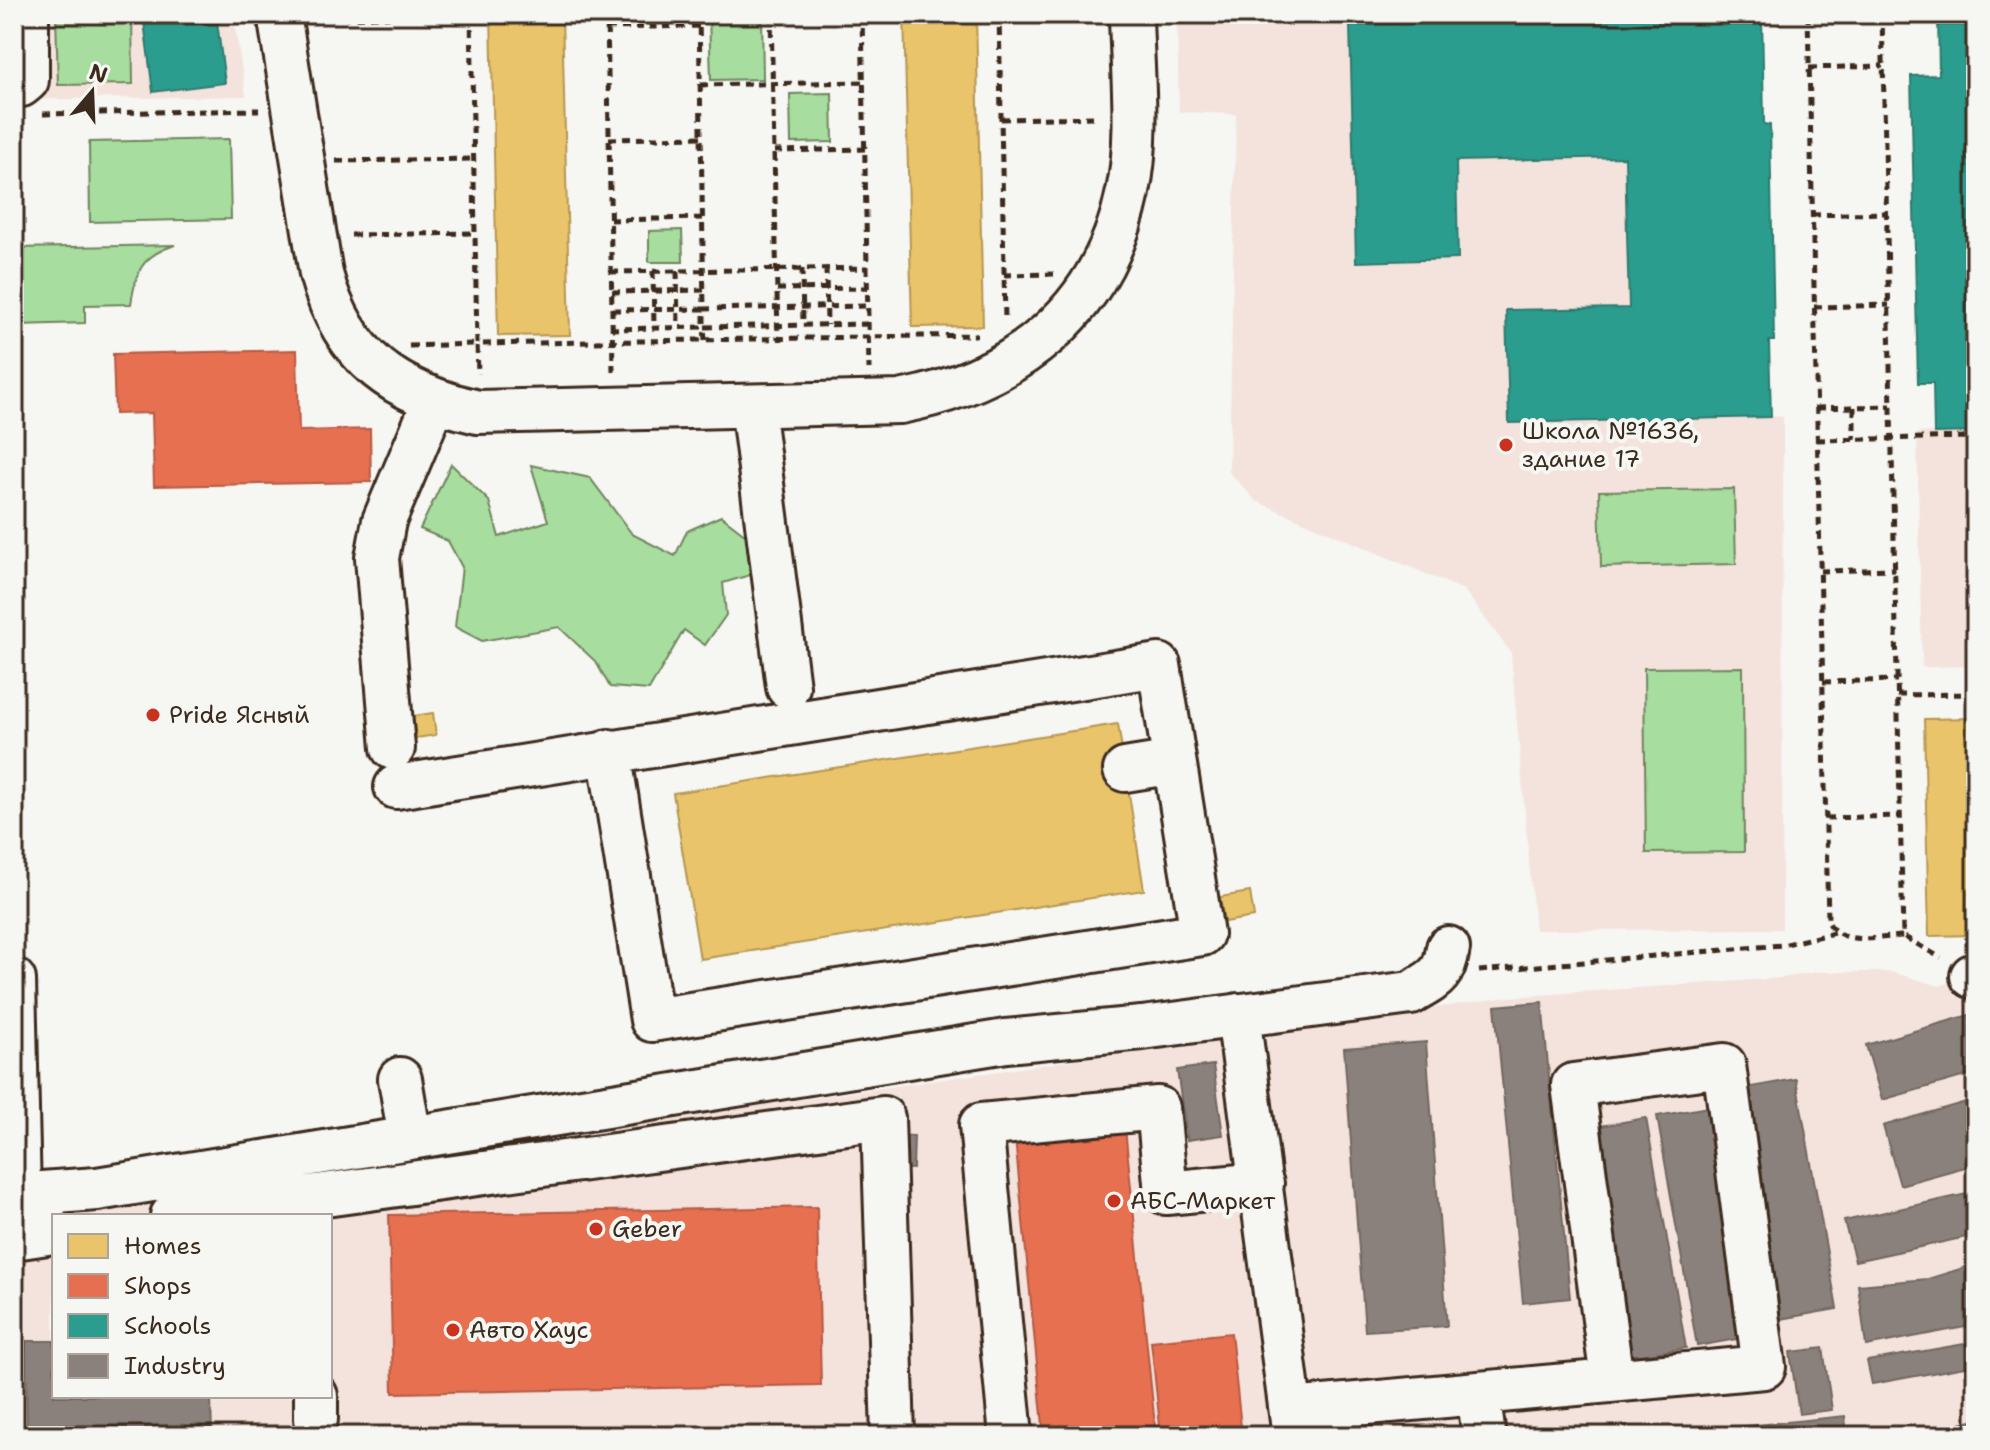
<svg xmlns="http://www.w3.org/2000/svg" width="1990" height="1450" viewBox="0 0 1990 1450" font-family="'Shantell Sans',sans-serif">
	<rect width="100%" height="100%" fill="#f6f6f2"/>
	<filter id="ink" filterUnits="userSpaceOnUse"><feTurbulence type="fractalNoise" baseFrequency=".0125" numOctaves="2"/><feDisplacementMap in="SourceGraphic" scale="16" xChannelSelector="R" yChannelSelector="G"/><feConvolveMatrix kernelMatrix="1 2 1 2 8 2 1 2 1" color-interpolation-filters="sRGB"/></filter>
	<g filter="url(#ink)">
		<path fill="#f4e2dd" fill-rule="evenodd" d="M14 14H233L246 96 14 100Z
			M1177 14H1762L1764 124 1770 125 1774 341 1769 342 1771 416 1783 417 1782 929 1535 930 1511 653 1464 590 1256 501 1229 472 1236 114 1179 112Z
			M1938 14H1976V666L1922 667 1917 433 1934 432 1933 384 1918 383 1911 76 1939 75Z
			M1817 972H1891L1940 986 1965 976 1976 991V1436H14V1214L1509 997 1782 978ZM54 1216H330V1396H54Z"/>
		<path fill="#a7dd9f" stroke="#71845e" stroke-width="2" d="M56 14H132L133 84 58 85Z
			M709 14H762L763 79 711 80Z
			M832 93 833 142 791 143 790 94Z
			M229 139 231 219 90 222 89 142Z
			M682 230 683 262H649V231Z
			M175 245C141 256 136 271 131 304L85 305V323L18 325 16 248Z
			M451 464 489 501 499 537 548 521 531 465 590 478 632 534 675 556 687 531 721 516 746 535 750 575 723 583 726 615 705 645 684 630 649 690 610 687 596 662 559 627 482 641 455 627 462 567 448 541 420 529Z
			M1734 489 1736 564 1601 567 1599 491Z
			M1743 667 1744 852 1646 853 1644 668Z"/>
		<path fill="#e9c46a" stroke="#b59653" stroke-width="2" d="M491 14H562L570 335 498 336Z
			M904 14H976L983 326 912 327Z
			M433 713 436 735 416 738 413 716Z
			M1976 718V935L1929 936 1924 719Z
			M1118 724 1144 890 700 959 673 793Z
			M1250 892 1254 917 1224 922 1220 897Z"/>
		<path fill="#e76f51" stroke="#b35a42" stroke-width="2" d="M297 350 299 431 370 429 371 482 154 486 152 413 115 414 113 354Z
			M1125 1128 1156 1436H1044L1015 1139Z
			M817 1207 821 1385 393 1393 389 1215Z
			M1231 1333 1242 1436H1161L1151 1341Z"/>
		<path fill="#2a9d8f" stroke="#2f7a6d" stroke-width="2" d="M143 14H216L225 83 153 92Z
			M1416 14H1762L1764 124 1770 125 1774 341H1769L1771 417 1509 423 1506 310 1629 308 1625 157 1456 161 1458 259 1356 262 1350 25 1417 23Z
			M1938 14H1976V432L1934 433 1933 383H1918L1911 76 1939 75Z"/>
		<path fill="#8a817c" stroke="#726760" stroke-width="2" d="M1542 1002 1570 1298 1523 1303 1495 1006Z
			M1976 1013V1073L1882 1100 1866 1045Z
			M1426 1042 1447 1326 1365 1331 1344 1048Z
			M1213 1065 1223 1135 1187 1140 1177 1070Z
			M1796 1079 1837 1309 1780 1319 1740 1089Z
			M1976 1099V1164L1900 1185 1883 1126Z
			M1714 1106 1754 1336 1697 1346 1657 1116Z
			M1646 1118 1686 1348 1629 1357 1589 1128Z
			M890 1135 914 1136 913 1169 888 1168Z
			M1976 1192V1235L1855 1261 1844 1221Z
			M1976 1264V1325L1866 1346 1858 1285 1928 1279Z
			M26 1341H54V1396H211L212 1436H27Z
			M1976 1342V1365L1872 1384 1867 1361Z
			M1823 1348 1832 1410 1799 1414 1790 1352Z
			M1845 1416 1847 1436H1647Z
			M1976 1420V1436H1927L1926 1432Z"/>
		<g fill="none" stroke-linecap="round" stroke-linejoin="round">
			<defs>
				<path id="minor" d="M279 14 321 274C344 359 397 394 478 412L900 402C1016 380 1103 312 1128 192 1140 135 1132 72 1131 14
					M14 85H21L27 80V14
					M752 406 788 687
					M393 748 377 558 384 521 434 402
					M1125 770 1174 762
					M396 787 1159 665 1202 934 652 1020 609 751
					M1972 976H1976
					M14 980 19 1195
					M1238 1015 1294 1436
					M400 1079 410 1138
					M14 1195 97 1189 1006 1041 1142 1028 1411 993C1434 979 1444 977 1448 948
					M172 1216 883 1118 893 1436
					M14 1238 54 1232
					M1478 1393 1484 1436
					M316 1396V1419
					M1291 1410C1448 1395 1606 1381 1764 1367L1724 1065 1573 1085 1612 1380
					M1011 1436 981 1125 1158 1108 1166 1193 1262 1184"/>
			</defs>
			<use href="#minor" stroke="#3b2a1e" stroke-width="48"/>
			<path stroke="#3b2a1e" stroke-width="5" stroke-dasharray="8 6" stroke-linecap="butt" d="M471 14 477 344 977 335
				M607 14 613 373
				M699 14 704 309 868 306
				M771 14 778 339
				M862 14 869 369
				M999 14 1005 321
				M1808 14 1828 921C1839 947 1880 937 1903 936
				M1882 14 1903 936 1941 958
				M314 18 471 15
				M607 28 699 26
				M1809 68 1883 66
				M700 85 864 82
				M43 114 259 110
				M1001 119 1098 117
				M609 139 701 137
				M774 151 865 149
				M336 161 474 159
				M1812 215 1886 213
				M610 220 702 218
				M351 235 475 233
				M826 268 827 325
				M802 269 803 325
				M653 271 654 328
				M677 271 678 327
				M611 272 867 268
				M1004 275 1055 274
				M777 289 868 288
				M612 292 704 290
				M1814 307 1889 305
				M612 310 704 309V327L612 329
				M705 340 704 327 868 324
				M409 346 477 344 478 374
				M1854 407V439
				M1817 408 1891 406
				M1817 440 1976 437
				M1820 571 1895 569
				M1823 682 1897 680
				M1897 695 1976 694
				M1826 818 1900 816
				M1479 971 1782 945 1834 933"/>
			<use href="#minor" stroke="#f6f6f2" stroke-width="42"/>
		</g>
	</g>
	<g fill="#c8321e" stroke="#f6f6f2" stroke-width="3">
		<circle cx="1506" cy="445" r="8"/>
		<circle cx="153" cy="715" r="8"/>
		<circle cx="1114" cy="1201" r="8"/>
		<circle cx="596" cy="1229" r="8"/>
		<circle cx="453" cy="1330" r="8"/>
	</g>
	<g text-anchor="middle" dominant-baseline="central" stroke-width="8" stroke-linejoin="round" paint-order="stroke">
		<g font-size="24" fill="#3b2a1e" stroke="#f6f6f2" text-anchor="start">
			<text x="1522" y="431">Школа №1636,<tspan x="1522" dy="28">здание 17</tspan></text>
			<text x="169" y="715">Pride Ясный</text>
			<text x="1130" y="1201">АБС-Маркет</text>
			<text x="612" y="1229">Geber</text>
			<text x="469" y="1330">Авто Хаус</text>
		</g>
	</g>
	<rect width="1990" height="1450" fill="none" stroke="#f6f6f2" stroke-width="48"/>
	<rect x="24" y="24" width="1942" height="1402" fill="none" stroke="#3b2a1e" stroke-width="3" filter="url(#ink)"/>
	<rect x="52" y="1214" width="280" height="184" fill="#f6f6f2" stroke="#aba49d" stroke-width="2"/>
	<rect x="68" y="1234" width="40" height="24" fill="#e9c46a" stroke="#aba49d" stroke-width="2"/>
	<text x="124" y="1254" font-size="24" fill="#3b2a1e">Homes</text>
	<rect x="68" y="1274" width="40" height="24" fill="#e76f51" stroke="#aba49d" stroke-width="2"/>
	<text x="124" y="1294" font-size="24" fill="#3b2a1e">Shops</text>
	<rect x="68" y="1314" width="40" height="24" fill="#2a9d8f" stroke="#aba49d" stroke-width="2"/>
	<text x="124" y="1334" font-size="24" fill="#3b2a1e">Schools</text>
	<rect x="68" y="1354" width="40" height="24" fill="#8a817c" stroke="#aba49d" stroke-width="2"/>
	<text x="124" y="1374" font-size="24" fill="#3b2a1e">Industry</text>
	<g transform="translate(92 92) rotate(19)" stroke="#f6f6f2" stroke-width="6" paint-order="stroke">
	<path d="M0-6L14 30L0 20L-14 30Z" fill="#3b2a1e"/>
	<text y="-12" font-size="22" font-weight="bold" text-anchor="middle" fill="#3b2a1e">N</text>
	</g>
</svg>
